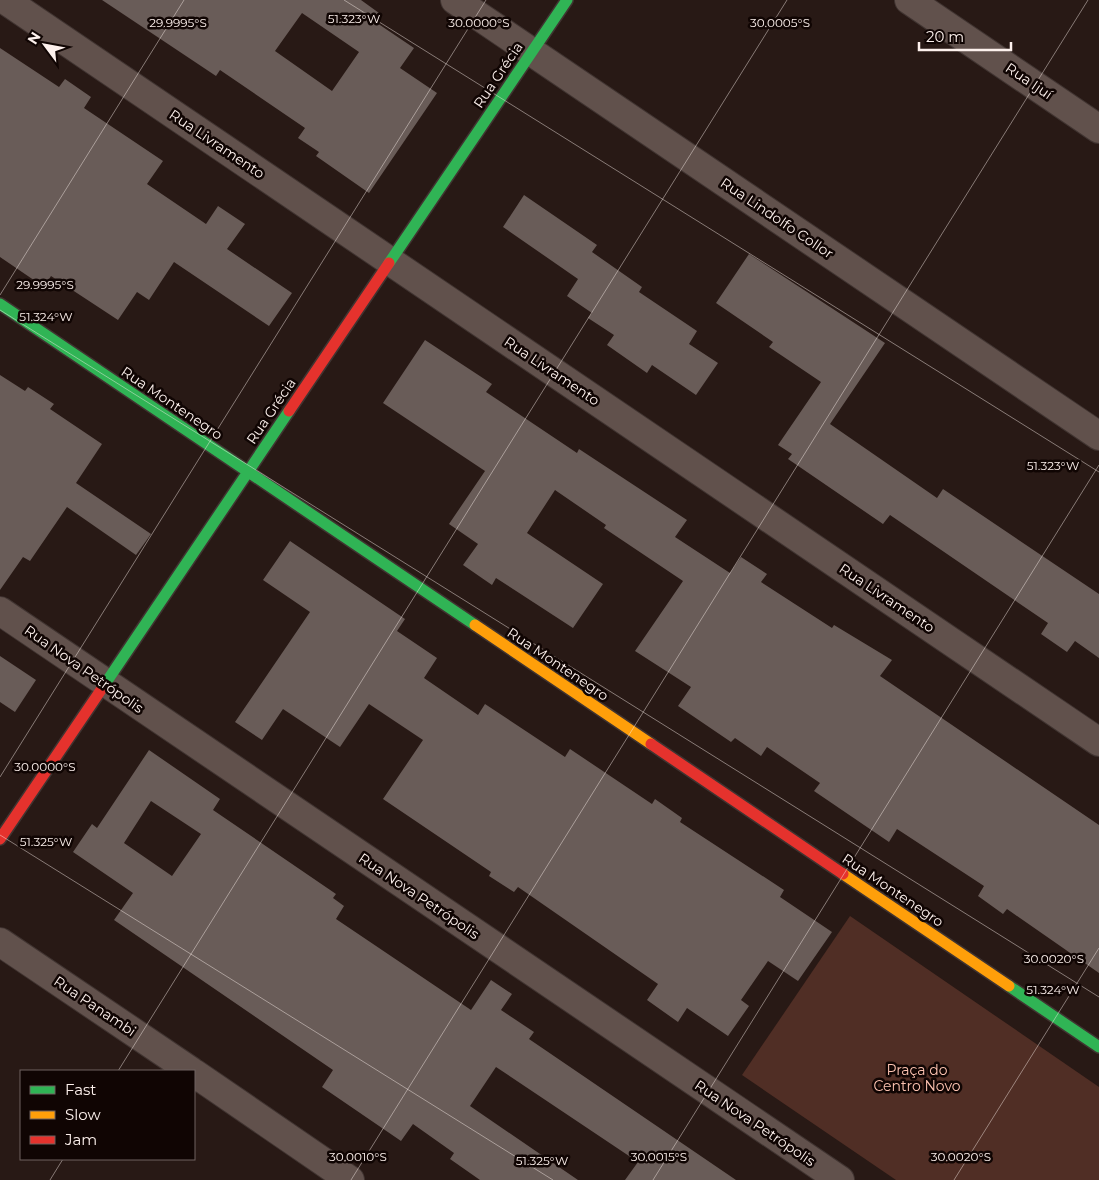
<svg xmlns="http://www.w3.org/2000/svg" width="1099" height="1180" viewBox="0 0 1099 1180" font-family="Montserrat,sans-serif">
	<rect width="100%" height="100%" fill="#281915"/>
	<path fill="#502e25" d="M850 916 1099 1087V1180H896L742 1075Z"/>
	<path fill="#695c58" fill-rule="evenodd" d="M102 0H361L379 13 374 21 414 48 400 68 437 93 369 193 316 156 319 152 298 138 305 128 220 70 216 76ZM302 13 359 52 332 91 275 51Z
		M0 48 59 87 65 79 91 97 84 108 163 161 147 184 206 224 218 206 245 224 227 249 292 293 269 326 174 262 149 300 137 292 118 320 51 276 44 287 0 257Z
		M524 195 597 245 592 252 642 287 639 292 697 331 689 344 718 363 696 395 652 365 647 373 607 345 614 335 588 318 592 313 567 296 578 279 503 227Z
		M749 254 885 343 830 424 937 498 943 489 1099 594V658L1075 641 1067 652 1041 634 1048 623 890 515 883 524 788 459 792 454 778 445 821 382 769 347 773 342 716 303Z
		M425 340 492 384 486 392 577 453 579 449 687 520 675 537 730 573 741 557 767 574 761 582 832 628 834 625 892 660 880 676 1099 825V973L1007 909 1003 914 978 896 984 886 897 829 889 842 814 791 820 783 767 747 761 756 735 738 731 742 678 706 691 687 635 651 683 581 604 528 606 525 555 490 527 533 603 584 573 628 496 578 492 585 463 565 478 544 449 524 485 471 383 403Z
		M0 375 25 391 28 387 54 404 50 409 102 444 76 483 151 534 136 555 67 507 30 561 23 557 0 590Z
		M290 541 405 619 397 631 437 658 424 678 478 715 485 704 565 757 570 749 652 804 655 799 682 818 680 822 784 890 780 897 832 932 798 981 768 961 741 1000 749 1006 728 1036 687 1008 678 1022 647 1000 658 984 518 887 514 892 489 876 491 872 383 799 423 740 369 704 340 747 283 709 262 740 235 722 310 612 263 580Z
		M0 656 36 680 15 712 0 702Z
		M149 750 220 799 213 810 336 894 333 898 344 906 336 919 471 1010 491 980 512 994 501 1010 534 1032 529 1039 736 1180H625L638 1162 496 1067 470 1106 578 1180H480L450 1159 454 1153 413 1124 401 1141 322 1087 333 1070 114 920 133 893 73 852 92 824 97 828ZM151 801 201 834 172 876 124 843Z"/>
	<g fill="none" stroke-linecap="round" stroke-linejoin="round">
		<defs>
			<path id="street" d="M5 0 1099 742
				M455 0 1099 436
				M909 0 1099 129
				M0 611 840 1180
				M0 942 191 1071
				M194 1073 350 1180"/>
			<path id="fast" d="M389 263 567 0
				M0 304 475 625
				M103 687 289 411
				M1009 986 1099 1047"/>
			<path id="slow" d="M475 625 651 744
				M843 874 1009 986"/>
			<path id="jam" d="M289 411 389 263
				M651 744 843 874
				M0 839 103 687"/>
		</defs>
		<use href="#street" stroke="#403431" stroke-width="30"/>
		<use href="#fast" stroke="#403431" stroke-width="14"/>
		<use href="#slow" stroke="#403431" stroke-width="14"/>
		<use href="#jam" stroke="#403431" stroke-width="14"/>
		<use href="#street" stroke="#61514c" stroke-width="28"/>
		<use href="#fast" stroke="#30b455" stroke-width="11"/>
		<use href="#slow" stroke="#ff9f0a" stroke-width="11"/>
		<use href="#jam" stroke="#e5322d" stroke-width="11"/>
	</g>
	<path fill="none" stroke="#fdf1ed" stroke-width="1" stroke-opacity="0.45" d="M344 0 1099 472M0 295 184 0M0 310 1099 997M0 777 486 0M0 835 553 1180M118 1071 787 0M50 1180 63 1159M351 1180 1088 0M653 1180 1099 465M954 1180 1099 948"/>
	<g text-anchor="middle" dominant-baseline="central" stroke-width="5" stroke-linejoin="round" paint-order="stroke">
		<g font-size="14" fill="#fdf1ed" stroke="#100503">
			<text transform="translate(498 75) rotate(-56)">Rua Grécia</text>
			<text transform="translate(1029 81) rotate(34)">Rua Ijuí</text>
			<text transform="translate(217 144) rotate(34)">Rua Livramento</text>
			<text transform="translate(777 218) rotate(34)">Rua Lindolfo Collor</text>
			<text transform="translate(552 371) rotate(34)">Rua Livramento</text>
			<text transform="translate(172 403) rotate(34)">Rua Montenegro</text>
			<text transform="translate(271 411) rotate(-56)">Rua Grécia</text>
			<text transform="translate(887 598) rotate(34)">Rua Livramento</text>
			<text transform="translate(558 664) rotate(34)">Rua Montenegro</text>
			<text transform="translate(84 669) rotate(35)">Rua Nova Petrópolis</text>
			<text transform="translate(893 890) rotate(34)">Rua Montenegro</text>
			<text transform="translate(419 896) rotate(34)">Rua Nova Petrópolis</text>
			<text transform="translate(95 1006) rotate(34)">Rua Panambi</text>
			<text transform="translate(755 1123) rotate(34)">Rua Nova Petrópolis</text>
		</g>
		<g font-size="14" fill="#fec4b2" stroke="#100503">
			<text x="917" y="1070">Praça do<tspan x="917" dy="16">Centro Novo</tspan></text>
		</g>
	</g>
	<g font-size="12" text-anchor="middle" fill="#fdf1ed" stroke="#100503" stroke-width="5" stroke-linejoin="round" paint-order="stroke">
		<text x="354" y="23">51.323°W</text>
		<text x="178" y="27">29.9995°S</text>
		<text x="479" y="27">30.0000°S</text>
		<text x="780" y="27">30.0005°S</text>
		<text x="45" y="289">29.9995°S</text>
		<text x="46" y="321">51.324°W</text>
		<text x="1053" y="470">51.323°W</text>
		<text x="45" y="771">30.0000°S</text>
		<text x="46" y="846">51.325°W</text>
		<text x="1054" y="963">30.0020°S</text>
		<text x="1053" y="994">51.324°W</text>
		<text x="358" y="1161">30.0010°S</text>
		<text x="659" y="1161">30.0015°S</text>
		<text x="961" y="1161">30.0020°S</text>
		<text x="542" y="1165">51.325°W</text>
	</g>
	<rect x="20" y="1070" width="175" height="90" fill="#100503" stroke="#6f6361"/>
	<rect x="30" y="1086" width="25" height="8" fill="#30b455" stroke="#6f6361"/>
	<text x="65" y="1095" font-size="15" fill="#fdf1ed">Fast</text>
	<rect x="30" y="1111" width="25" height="8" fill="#ff9f0a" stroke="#6f6361"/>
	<text x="65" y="1120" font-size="15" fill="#fdf1ed">Slow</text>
	<rect x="30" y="1136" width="25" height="8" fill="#e5322d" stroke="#6f6361"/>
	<text x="65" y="1145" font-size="15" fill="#fdf1ed">Jam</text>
	<g transform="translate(45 45) rotate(302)" stroke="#100503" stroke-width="4" paint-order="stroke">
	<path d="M0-4L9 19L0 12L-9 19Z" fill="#fdf1ed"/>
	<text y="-8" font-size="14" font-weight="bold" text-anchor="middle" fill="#fdf1ed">N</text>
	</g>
	<path d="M919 42v8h92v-8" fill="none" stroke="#fdf1ed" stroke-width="2.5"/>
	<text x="926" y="42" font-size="15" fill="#fdf1ed" stroke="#100503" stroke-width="4" paint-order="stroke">20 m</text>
</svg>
